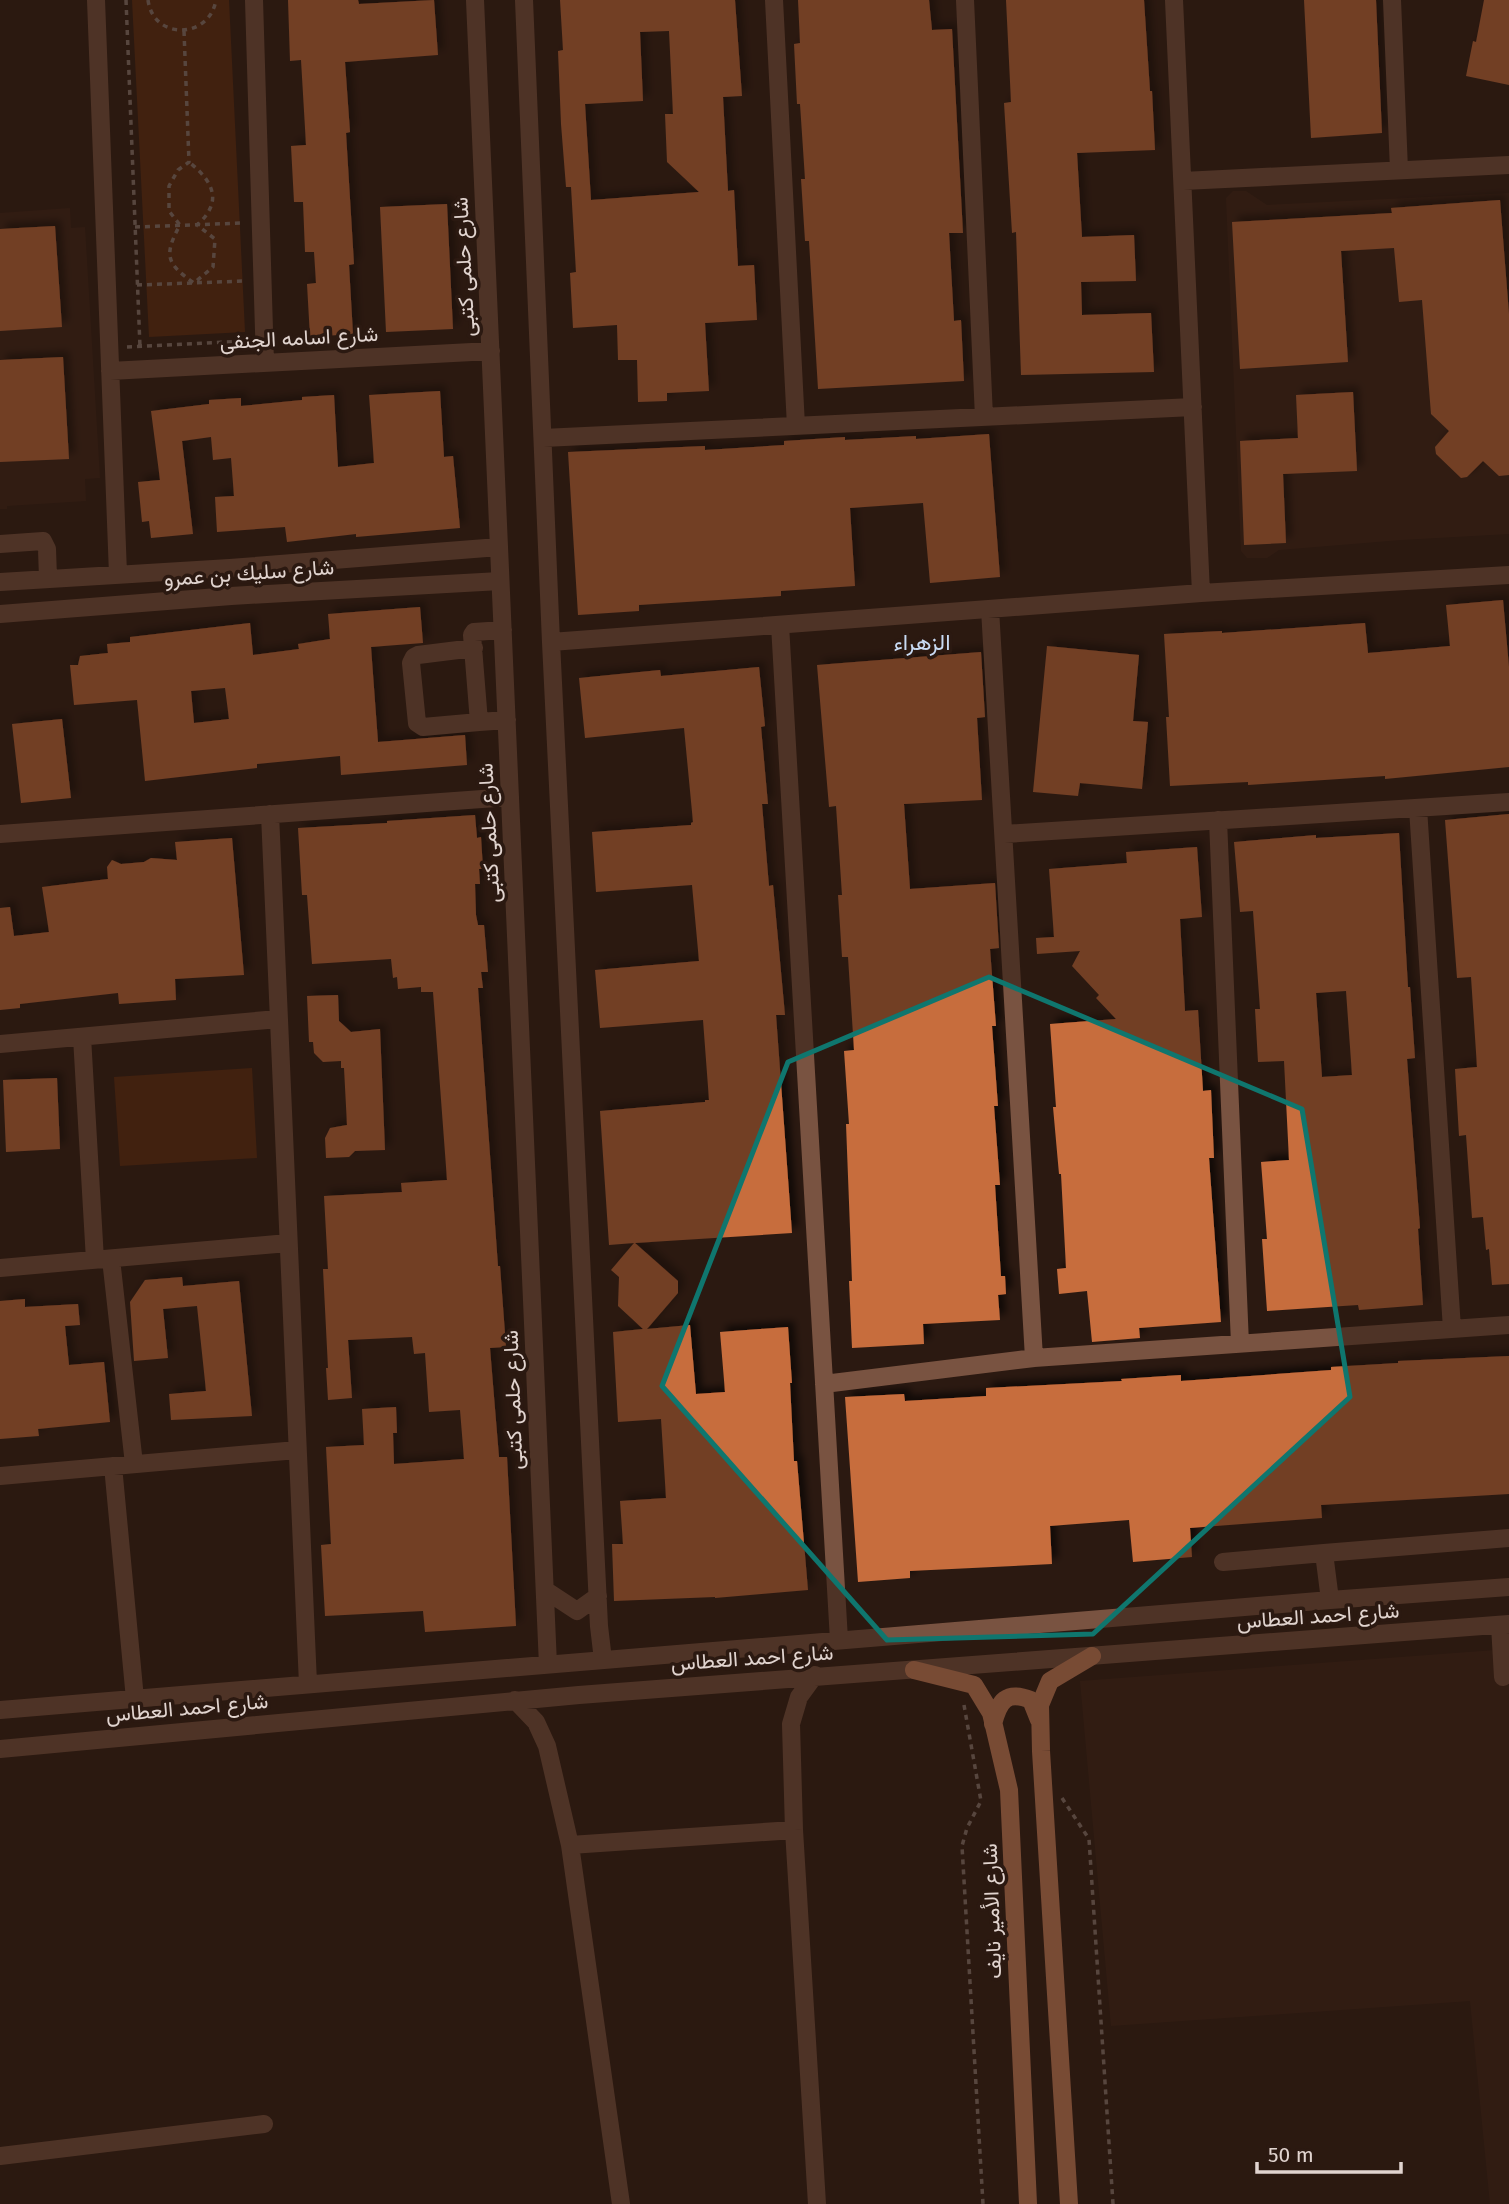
<svg xmlns="http://www.w3.org/2000/svg" width="1509" height="2204" viewBox="0 0 1509 2204" font-family="'Fira Sans',Vazirmatn,sans-serif">
	<defs>
		<filter id="shadow"><feDropShadow dx="6" dy="-6" stdDeviation="3.5" flood-color="#0009"/></filter>
	</defs>
	<rect width="100%" height="100%" fill="#2b1911"/>
	<path fill="#382015" d="M1233 191H1246L1267 205 1509 193V534L1401 540 1279 550 1267 558H1247L1241 551 1226 198Z
		M70 208 71 228 85 227 100 478 85 479 86 501 7 506V509H0V213Z
		M1509 1649V2204H1490L1470 2001 1111 2026 1080 1681Z"/>
	<path fill="#5c2a0e" d="M132 0H229L245 332 149 337Z
		M252 1068 257 1158 120 1166 114 1077Z"/>
	<path fill="#c76d3e" fill-rule="evenodd" filter="url(#shadow)" d="M288 0H358L359 4 434 0 438 55 345 62 350 132 346 133 354 264 349 265 353 334 310 337 307 284 316 283 314 252H305L303 202H294L291 146 306 145 301 60 290 61Z
		M560 0H735L742 96 723 97 728 191 734 190 738 266 754 265 757 320 705 323 709 391 667 393V401L638 402 637 360H618L617 325 573 328 570 273 576 272 571 187H566L561 124 558 51 563 50ZM669 31 673 114H665L667 162 699 192 591 200 585 104 643 101 640 32Z
		M798 0H929L932 30 952 29 963 233H949L954 321 961 320 964 381 818 389 809 241H805L801 179H805L800 104H797L794 44 800 43Z
		M1006 0H1144L1150 91H1152L1155 150 1077 153 1082 237 1134 235 1136 281 1081 282 1082 315 1151 313 1154 372 1021 375 1016 232 1012 233 1004 103 1011 102Z
		M1304 0H1376L1382 133 1311 138Z
		M1484 0H1509V85L1466 76 1473 41 1476 42Z
		M1500 200 1509 314V475L1499 476 1483 461 1467 477 1461 478 1436 454 1435 447 1449 431 1431 414 1422 300 1399 302 1394 248 1341 251 1348 362 1240 369 1232 222 1392 213 1391 208Z
		M447 204 453 329 386 332 380 207Z
		M55 226 62 327 0 331V229Z
		M63 357 69 459 0 462V360Z
		M440 391 444 457 453 456 460 528 356 537V534L287 542 285 527 217 532 215 497 234 496 231 458 213 460 211 437 182 441 193 534 151 538 149 521 142 522 138 482 160 480 151 411 209 404V400L241 398V406L302 400V397L334 395 338 467 374 463 369 395Z
		M1353 392 1357 471 1283 474 1286 543 1244 545 1240 441 1298 438 1296 395Z
		M989 434 1000 577 930 583 923 503 850 508 855 586 781 591V596L639 605V611L578 615 568 452 705 446V450L784 445V441L845 437V440L916 436V439Z
		M1503 600 1509 667V767L1385 779V776L1248 785V782L1170 786 1166 717H1169L1164 634 1222 631V633L1365 623 1368 653 1450 646 1446 605Z
		M420 607 423 643 371 647 378 742 465 735 467 765 341 775 340 756 257 764V768L145 781 137 700 74 705 70 665H78L80 656 108 653 107 644 130 642V637L250 623 253 655 299 649 298 644 330 639 328 614ZM225 688 229 719 194 723 191 691Z
		M1047 646 1139 655 1133 721 1148 722 1142 789 1080 783 1078 796 1033 792Z
		M981 652 985 717 977 718 982 800 904 804 910 889 995 883 999 948 990 949 996 1026H992L998 1106H994L1000 1185H995L1001 1276H1005L1006 1294 998 1295 1000 1320 923 1324 924 1344 852 1348 849 1281H852L846 1124H849L844 1051 854 1050 848 957H842L838 895H842L836 806 829 807 817 665Z
		M759 667 765 726 761 727 768 804H762L769 886 773 885 785 1015H776L792 1233 635 1243 678 1281V1293L647 1329 690 1325 696 1394 725 1392 720 1332 788 1327 792 1383H790L794 1461H797L808 1590 715 1598V1597L614 1601 612 1544H623L620 1501 666 1498 661 1419 618 1422 613 1332 643 1329 618 1306 619 1277 611 1270 634 1243 609 1245 600 1111 705 1102V1100H709L703 1020 600 1028 595 970 699 961 692 885 596 892 592 832 691 825V823L693 822 684 728 585 738 579 678 660 670 661 676Z
		M62 719 71 798 21 803 12 724Z
		M1509 814V1284L1492 1285 1489 1249 1486 1250 1483 1217 1472 1218 1466 1135 1459 1136 1455 1069 1477 1067 1471 977 1457 978 1445 820Z
		M475 815 477 838 481 837 483 869H479L480 884H475L476 915 478 925H484L488 972H481L483 988H478L498 1266H500L506 1347 490 1348 499 1457H507L516 1626 425 1632 423 1611 325 1616 321 1545 331 1544 326 1447 364 1445 362 1409 396 1407 397 1433H393L394 1464 464 1459 460 1410 429 1412 425 1353 414 1354 412 1337 348 1340 352 1398 328 1400 326 1368H328L323 1269H328L324 1196 402 1192 401 1183 447 1180 433 992H421V987L398 989 397 977 393 978 391 959 312 964 307 895H302L298 828 387 823V821Z
		M1399 833 1408 987H1410L1415 1058 1407 1059 1420 1228 1418 1229 1423 1305 1359 1310 1358 1305 1267 1311 1262 1239H1267L1261 1162 1289 1160 1284 1061 1258 1062 1255 1009H1260L1253 911 1240 912 1234 842 1316 835V838ZM1346 991 1352 1075 1322 1077 1316 993Z
		M232 838 244 975 175 979 176 1000 119 1004 118 993 20 1004V1008L0 1010V908L10 907 14 936 49 932 42 887 108 879 107 867 112 860 121 864 144 862 151 858 177 860 175 842Z
		M1197 847 1202 917 1180 919 1185 1011 1198 1010 1203 1091 1211 1090 1214 1158H1209L1221 1322 1139 1328 1140 1338 1092 1342 1087 1291 1059 1294 1057 1269 1066 1268 1061 1174H1059L1053 1107H1056L1050 1024 1116 1019 1096 998 1099 995 1072 966 1080 951 1037 954 1036 938 1054 937 1049 869 1127 863 1126 852Z
		M338 995 339 1021 351 1032 380 1029 385 1150 355 1151 349 1157 326 1158 325 1138 330 1128 347 1125 344 1068H341V1061L323 1062 314 1053 313 1042H309L307 996Z
		M57 1078 60 1149 6 1152 3 1080Z
		M182 1277 183 1286 239 1281 252 1416 171 1420 169 1394 206 1391 197 1306 163 1309 168 1358 134 1361 130 1302 145 1280Z
		M25 1299V1307L78 1304 80 1325 65 1326 69 1365 104 1362 110 1422 38 1429 39 1436 0 1439V1301Z
		M1509 1356V1494L1321 1505 1322 1518 1190 1528 1192 1557 1133 1562 1129 1520 1050 1526 1052 1564 910 1571V1578L858 1582 845 1397 904 1394 905 1401 986 1396V1388L1122 1381 1121 1379 1181 1375V1381L1331 1370V1367L1398 1363V1361Z"/>
	<g fill="none" stroke-linecap="round" stroke-linejoin="round">
		<path stroke="#8d7d77" stroke-width="3.5" stroke-dasharray="5 5" stroke-linecap="butt" d="M126 0 140 347
			M148 0C153 40 209 40 216 0
			M184 31 189 162 178 170 169 186V211L180 225C163 256 167 264 194 283L213 267 215 239 197 225C223 202 214 182 189 162
			M135 227 242 223
			M137 285 245 281
			M127 347 249 341
			M964 1705 981 1801 967 1828 962 1846 983 2204
			M1062 1798 1089 1839 1113 2204"/>
		<path stroke="#795341" stroke-width="18" d="M96 0 118 574
			M254 0 265 363
			M475 0 548 1665
			M524 0 551 642 599 1626 603 1660
			M774 0 796 426
			M965 0 984 417
			M1174 0 1201 593 1509 575
			M1392 0 1399 170
			M1183 181 1509 165
			M110 371 491 351
			M543 438 1193 407
			M0 544 43 541 47 549 48 578
			M0 582 230 568 499 547
			M990 609 1034 1358
			M0 614 231 596 500 581
			M780 625 839 1640
			M503 630 474 632 472 635 479 722 507 720
			M551 642 1201 593
			M474 648 418 655 414 657 411 663 417 723 423 727 479 722
			M1418 808 1452 1329
			M270 814 308 1684
			M1218 820 1240 1344
			M0 834 510 797
			M1004 834 1509 802
			M82 1037 95 1260
			M0 1044 278 1019
			M111 1259 134 1464
			M0 1268 288 1243
			M824 1384 1034 1358 1509 1325
			M113 1466 135 1699
			M0 1476 297 1450
			M1324 1553 1509 1538
			M1223 1562 1324 1553 1330 1600
			M545 1590 577 1611 598 1596
			M1500 1625 1503 1677
			M815 1675 799 1697 791 1724 794 1830 817 2204
			M515 1700 536 1722 547 1746 570 1845 621 2204
			M0 1710 1330 1600 1509 1587
			M0 1749 579 1695 1509 1624
			M570 1845 794 1830
			M0 2156 264 2124"/>
		<path stroke="#d68761" stroke-width="18" d="M914 1670 974 1685 991 1713 1009 1790 1028 2204
			M993 1724C999 1701 1006 1690 1031 1700L1039 1720
			M1069 2204 1041 1751 1040 1705 1050 1681 1092 1656"/>
	</g>
	<path d="M0 0H1509V2204H0ZM989 977 1302 1109 1350 1397 1093 1634 887 1640 662 1386 788 1062Z" fill="#2b1911" fill-opacity=".55" fill-rule="evenodd"/>
	<path fill="none" stroke="#0f766e" stroke-width="5" stroke-linejoin="round" d="M989 977 1302 1109 1350 1397 1093 1634 887 1640 662 1386 788 1062Z"/>
	<g text-anchor="middle" dominant-baseline="central" stroke-width="7" stroke-linejoin="round" paint-order="stroke">
		<g font-size="21" fill="#e1d4cf" stroke="#2b1911">
			<text transform="translate(464 267) rotate(-93)">شارع حلمى كتبى</text>
			<text transform="translate(299 338) rotate(-3)">شارع اسامه الجنفى</text>
			<text transform="translate(249 573) rotate(-4)">شارع سليك بن عمرو</text>
			<text transform="translate(489 833) rotate(-93)">شارع حلمى كتبى</text>
			<text transform="translate(513 1400) rotate(-92)">شارع حلمى كتبى</text>
			<text transform="translate(1318 1616) rotate(-4)">شارع احمد العطاس</text>
			<text transform="translate(752 1658) rotate(-4)">شارع احمد العطاس</text>
			<text transform="translate(187 1708) rotate(-5)">شارع احمد العطاس</text>
			<text transform="translate(992 1911) rotate(-92)">شارع الأمير نايف</text>
		</g>
		<g font-size="23" fill="#c8daf3" stroke="#2b1911">
			<text x="922" y="642">الزهراء</text>
		</g>
	</g>
	<path d="M1257 2162v10h144v-10" fill="none" stroke="#e1d4cf" stroke-width="3.5"/>
	<text x="1268" y="2162" font-size="21" fill="#e1d4cf" stroke="#2b1911" stroke-width="5" paint-order="stroke">50 m</text>
</svg>
